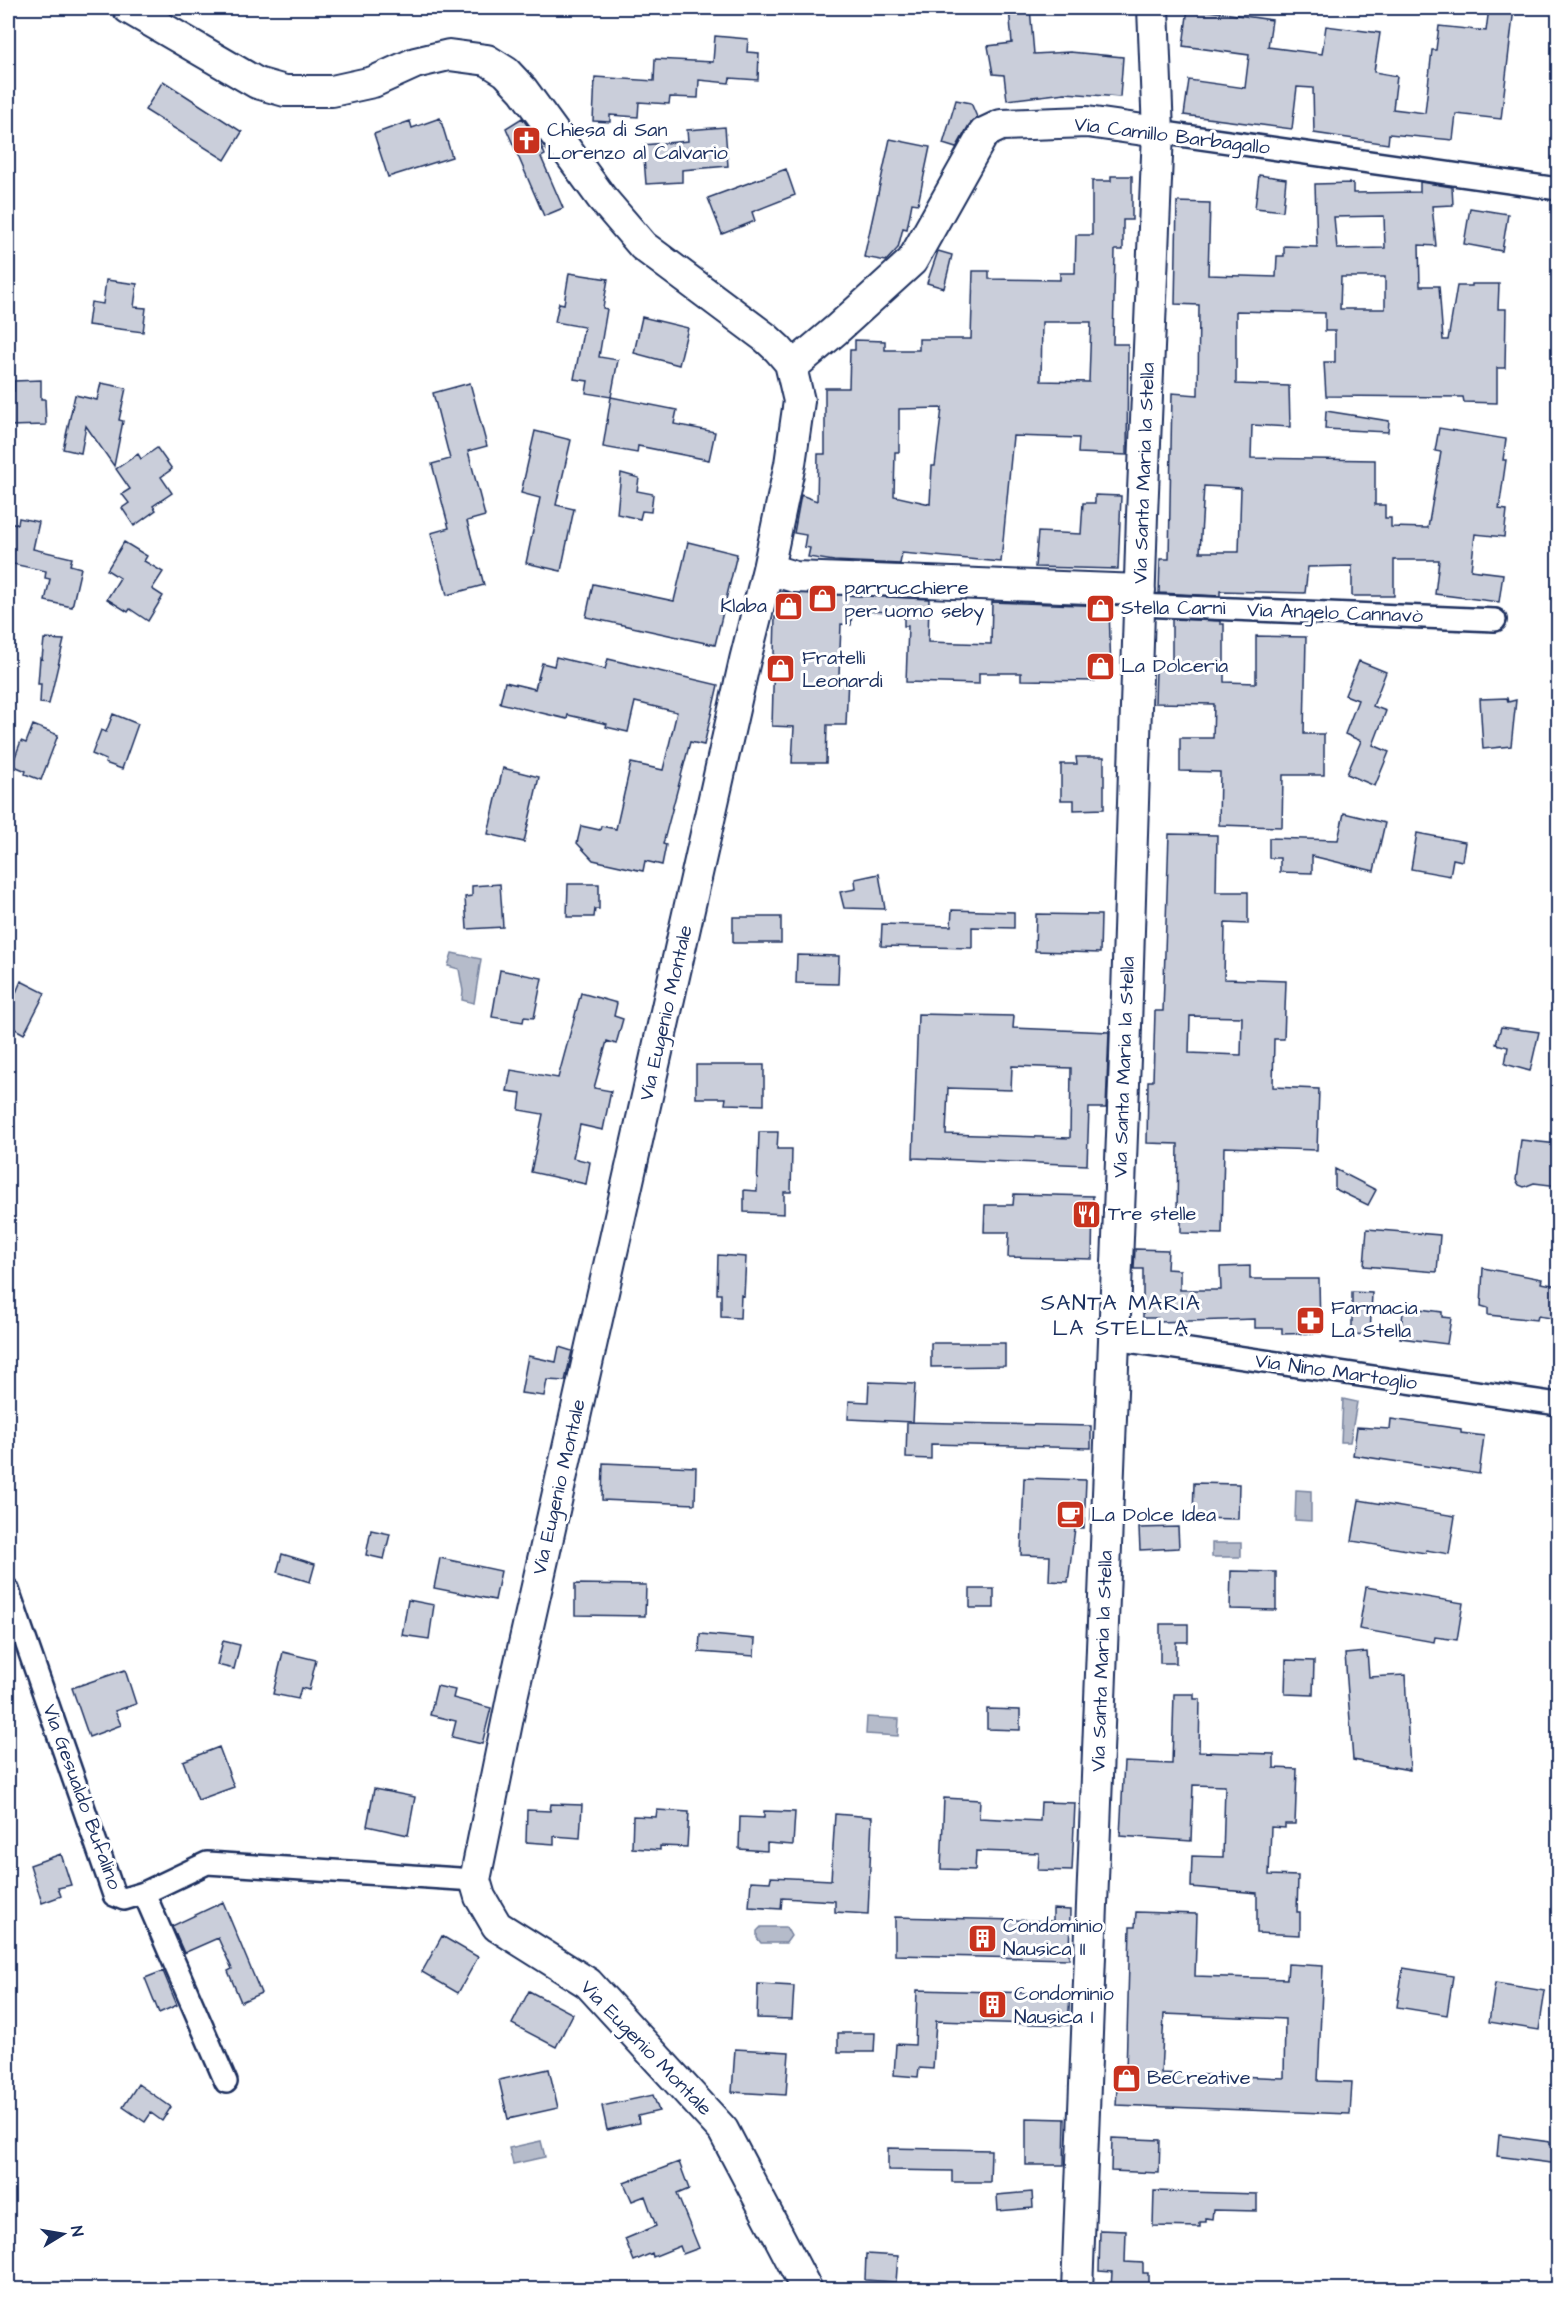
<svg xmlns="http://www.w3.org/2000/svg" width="1566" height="2297" viewBox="0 0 1566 2297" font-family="'Architects Daughter',sans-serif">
	<rect width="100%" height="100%" fill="#fff"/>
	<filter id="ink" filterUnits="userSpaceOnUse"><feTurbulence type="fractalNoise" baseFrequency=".0167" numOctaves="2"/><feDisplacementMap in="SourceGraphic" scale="12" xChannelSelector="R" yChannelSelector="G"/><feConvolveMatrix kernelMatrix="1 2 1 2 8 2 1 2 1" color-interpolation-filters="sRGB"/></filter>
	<g filter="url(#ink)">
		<path fill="#b5bbca" stroke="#77839f" stroke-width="1.5" d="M452 953 481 959 474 1003 462 1000 463 991 459 969 448 966Z
			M1343 1399 1357 1402 1350 1442H1341Z
			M1296 1490 1311 1491V1521L1295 1520Z
			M1212 1543H1241V1557H1212Z
			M867 1717 899 1719 898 1736 866 1734Z
			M761 1927H786L791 1936 786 1943H761L757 1938V1931Z
			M541 2141 545 2157 513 2164 509 2148Z"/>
		<path fill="#caceda" stroke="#1b2f5e" stroke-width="1.5" fill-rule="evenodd" d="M1009 8H1030L1034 54 1070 52 1123 57 1120 97 1065 93 1007 100 1004 75 993 74 988 46 1012 43Z
			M1188 8 1272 20 1268 47 1322 54 1326 26 1380 33 1374 72 1397 76 1393 109 1425 113 1432 50H1436L1439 26 1486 31 1489 8H1514L1501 119 1456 114 1453 140 1389 134 1388 144 1314 133 1313 88 1297 87 1292 129 1184 115 1189 80 1245 88 1249 55 1183 46Z
			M715 36 748 39 747 52 759 53 758 80 730 78 729 83 699 80 698 98 670 97 669 104 639 102 638 117 610 115V122L593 121 595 77 654 81 655 59 713 62Z
			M163 81 242 132 225 160 145 110Z
			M956 100 971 103 977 117 969 125 956 148 943 144Z
			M440 118 452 157 388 177 374 134 410 121 412 128Z
			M522 118 540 143 545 155 541 157 563 208 544 216 506 128Z
			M725 127 728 166 682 170V182L646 184 643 145 688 141 687 130Z
			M890 139 930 147 918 204 912 203 907 229 903 228 898 248 886 261 864 257Z
			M786 169 795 195 752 212 755 221 722 234 708 198Z
			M1259 175 1286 179 1283 211 1255 208Z
			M1111 176H1132V220H1123V250H1115L1113 344H1128L1127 455 1078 453 1079 438 1013 436 1001 562 902 553 900 564 834 561 808 557 810 548 804 547 806 535 794 533 801 495 817 501 818 454H825V388H849L850 350H855V340L885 341V350H919V339H971L973 271H989V279L1060 280V273H1075L1076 235H1092V181H1111ZM1042 322H1091L1089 382 1041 381ZM942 408 935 466H932L930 504 894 496 895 452H899V409Z
			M1420 182 1452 187 1453 205 1432 206 1436 246 1419 245 1420 286H1439L1443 340H1448L1457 286H1472V284H1499L1498 309H1506L1505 368H1497V403L1464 402 1463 397 1326 396 1324 362H1335V331H1325V313L1236 311V384L1289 386 1290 427 1252 425 1251 458 1375 460V505H1385V518H1391V527L1428 528 1441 452 1435 451 1439 428 1506 439 1503 460H1506L1499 509 1507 510 1504 537 1475 534 1471 570 1503 574 1499 602 1435 594 1439 560H1394V596H1352V566L1308 567 1305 593 1220 591V596L1159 593 1160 559H1169L1172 393 1198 395 1199 305 1175 304 1177 202 1210 203 1208 275 1276 277 1277 256H1284V246L1317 247 1315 184 1353 183V193L1420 192ZM1384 216 1385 248 1337 249 1334 217ZM1341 277H1385V309H1340ZM1204 486 1241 488 1239 552H1200Z
			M1470 208 1508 214 1502 251 1464 244Z
			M938 251 952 255 944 288 927 283Z
			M569 273 608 279 603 308 607 309 599 357 618 360 611 397 586 393 588 381 574 379 584 327 555 322 559 303 564 304Z
			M106 280 137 284 134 307 146 308 143 332 88 325 91 302 103 304Z
			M642 317 688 328 679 365 634 353Z
			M41 380V399H45L46 425 8 426V392L14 391V381Z
			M101 383 126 388 119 420 123 421 114 466 86 426 81 453 63 449 75 395 97 400Z
			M470 383 487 446 468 451 485 516 467 521 484 585 447 595 431 533 449 528 432 464 450 459 433 393Z
			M611 397 677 410 674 424 715 432 709 460 638 446 637 453 603 447Z
			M1326 411 1389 421 1388 432 1325 429Z
			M535 431 571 440 556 505 574 509 561 571 526 563 540 498 521 493Z
			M157 448 172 469 161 477 172 493 153 506 156 510 134 526 122 508 129 503 122 494 130 489 116 469 138 454 141 459Z
			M621 473 639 478 637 491 653 494 651 512 642 511 640 519 617 514Z
			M1095 495 1121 496 1118 569 1035 567 1038 532 1081 534 1083 503H1095Z
			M19 518 39 522 33 549 72 558 70 565 81 568 72 607 45 601 50 579 45 578 46 571 8 563V522L18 524Z
			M124 542 147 556 144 561 163 572 152 589 163 596 148 621 130 609 128 612 107 599 120 578 107 570Z
			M688 542 737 554 715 645 586 617 593 584 674 601Z
			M781 592 929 599 928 642 991 644 992 602 1109 606 1111 674H1095V681L1021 680V673H979V684L906 682 908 626H904V612L852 611 851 625 841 624 839 676H848L846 725H827L826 763H792L794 727 772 726 775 617H781Z
			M1172 619 1220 621V624H1224V682L1256 683V636L1306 637 1304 734H1324V775H1283L1282 827 1219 825 1220 772 1180 771V738H1213L1214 704 1155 703 1156 669 1172 670Z
			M44 639 64 640 49 704 40 703 41 684H38L40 658 42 659Z
			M556 657 605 669 608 659 718 685 704 745 690 742 663 844 666 845 662 865 645 861 643 871 593 860 577 843 581 826 600 830 601 826 616 829 631 763 663 770 677 712 635 702 628 732 606 727 607 724 568 715 567 719 500 703 505 682 535 689 542 663 554 666Z
			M1359 661 1386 672 1373 706 1386 711 1373 745 1389 752 1375 786 1347 774 1361 741 1345 734 1358 700 1345 695Z
			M1507 698 1508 702 1516 700 1511 746 1483 749 1480 699Z
			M113 714 138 724 122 769 105 763 106 760 92 754 101 730 106 732Z
			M33 725 58 735 41 780 25 774 26 771 12 765 21 741 26 743Z
			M1076 757H1104V809L1074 810V800H1061V764H1077Z
			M503 768 539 777 524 842 488 834Z
			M1344 813 1385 823 1374 871 1312 856V873L1280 872V858H1269V838L1338 840Z
			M1417 833 1465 842 1462 861 1453 859 1450 876 1411 869Z
			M1169 834 1217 835 1216 892H1248V924L1225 923 1224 979 1286 981 1284 1039H1274L1273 1087 1319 1089 1317 1150 1224 1147 1222 1234 1181 1233V1214H1177L1178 1144 1147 1143 1148 1081H1153L1155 1011H1163ZM1190 1016 1242 1017 1241 1055 1189 1053Z
			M879 874 885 909 844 908 840 892 856 889 855 879Z
			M500 884 503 927 467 929 465 897 472 896V886Z
			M568 884H599V909H595L594 917H567Z
			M952 910 1014 912V928L972 927V948L881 946 882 924 951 926Z
			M1036 914 1101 915 1100 953 1035 951Z
			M733 917H781V943H733Z
			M797 955 839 956 838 984 796 983Z
			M500 970 542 978 534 1018 524 1017 523 1022 492 1017Z
			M21 981 45 993 24 1034 8 1025V991L15 995Z
			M581 993 617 1003 614 1016 623 1019 616 1044 607 1041 594 1088 611 1091 603 1130 580 1125 573 1158 590 1162 586 1184 531 1172 543 1114 519 1110 521 1093 507 1091 511 1070 558 1078Z
			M918 1014 1014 1016 1013 1028 1109 1032 1106 1108H1089L1087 1165 913 1158ZM1012 1066 1071 1068 1070 1138 946 1134 948 1088 1011 1090Z
			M1501 1027 1539 1032 1530 1071 1505 1064 1508 1047 1496 1044Z
			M696 1065H764V1105L725 1104 726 1098H696Z
			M759 1132H778L777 1149H792L791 1192H784V1214L744 1212V1190L757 1191Z
			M1521 1140 1558 1144V1186L1534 1183 1524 1187 1519 1185 1516 1180Z
			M1335 1169 1376 1190 1368 1205 1335 1189Z
			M1014 1194 1093 1196 1092 1259 1008 1257 1009 1232H984L985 1205H1013Z
			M1367 1229 1440 1235 1437 1272 1364 1266Z
			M1135 1249 1168 1250 1167 1269 1180 1270V1290H1221L1220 1267 1250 1266V1279H1319L1320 1333 1282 1334V1328H1255V1319L1158 1322V1318H1143V1269H1134Z
			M718 1255 746 1257 744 1296 741 1295 740 1318 721 1317V1294H717Z
			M1483 1268 1542 1279 1541 1283 1558 1286V1319L1538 1316 1537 1320 1488 1315V1308L1481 1306Z
			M1352 1292 1372 1293 1370 1335 1352 1334Z
			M1412 1308 1442 1312V1317L1451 1318 1447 1344 1400 1338 1403 1312 1411 1313Z
			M931 1343H1005V1366L931 1367Z
			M559 1347 572 1351 565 1381 547 1380 544 1396 521 1393 528 1356 556 1362Z
			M869 1382 915 1384 913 1422 848 1419 849 1401 868 1402Z
			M1391 1419 1461 1429V1433L1484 1436 1479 1474 1353 1455 1357 1427 1390 1429Z
			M907 1422 1091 1426V1448L931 1444V1459L906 1458Z
			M603 1463 696 1467 695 1504 602 1500Z
			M1024 1478 1086 1480 1084 1528H1075L1068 1582 1049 1581 1050 1556 1021 1555Z
			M1194 1483 1239 1484 1238 1519 1193 1518Z
			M1359 1500 1455 1516 1449 1554 1426 1550 1425 1553 1352 1541Z
			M1178 1527 1179 1548 1140 1550 1139 1528Z
			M371 1530 390 1534 384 1559 366 1555Z
			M282 1554 315 1564 310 1582 277 1572Z
			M440 1558 501 1571 495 1600 434 1588Z
			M1231 1571 1276 1572V1610L1230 1609Z
			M575 1584 646 1585 645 1616 575 1615Z
			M1366 1587 1463 1603 1457 1640 1435 1637 1434 1642 1359 1629Z
			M970 1589H994V1608H970Z
			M408 1600 434 1605 429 1639 402 1635Z
			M1160 1624H1188V1642H1176V1663H1160Z
			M700 1634 755 1639 754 1656 699 1652Z
			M223 1641 240 1645 234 1669 217 1665Z
			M283 1652 316 1660 309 1690 301 1688 298 1699 273 1694Z
			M1367 1652 1369 1677 1405 1675 1410 1770 1353 1760 1345 1654Z
			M1286 1660 1314 1661 1313 1695 1285 1694Z
			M125 1670 136 1704 115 1711 121 1725 89 1737 72 1688Z
			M437 1686 455 1690 453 1698 491 1708 482 1744 452 1737 456 1721 430 1715Z
			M1174 1694H1194V1699H1200L1199 1752 1274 1754V1768L1297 1769 1295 1824H1285V1828L1271 1827 1269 1875 1298 1876 1297 1912H1300V1935L1257 1933V1893L1191 1887 1192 1856 1223 1857 1225 1786 1193 1785 1191 1841 1120 1836 1124 1762 1172 1764Z
			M987 1709 1020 1710V1730L987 1729Z
			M219 1747 234 1787 198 1800 183 1761Z
			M374 1789 415 1797 408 1835 367 1826Z
			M944 1798 980 1800 979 1818 1040 1821 1041 1802 1075 1803 1072 1871 1038 1870 1039 1853 976 1851 975 1870 941 1869Z
			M551 1804 582 1805 580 1838 554 1836V1844L526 1842 527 1810 550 1811Z
			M657 1810 689 1812 687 1847 660 1846V1850L632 1848 633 1816 656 1817Z
			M764 1811 795 1812 793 1845 767 1843V1851L739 1849 740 1817 764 1818Z
			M835 1814 872 1817 868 1914 835 1912V1901L782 1898 781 1909 749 1907 751 1881 770 1882 771 1877 831 1880Z
			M61 1854 71 1885 58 1888 61 1896 42 1903 30 1865Z
			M223 1902 261 1993 241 2002 228 1971 232 1969 218 1938 184 1953 172 1926Z
			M1053 1909 1070 1910 1069 1959 895 1955V1917L1053 1921Z
			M1136 1912 1197 1914 1195 1976 1287 1979 1288 1964 1323 1966 1318 2081 1352 2082 1350 2114 1116 2105 1118 2071 1126 2072 1130 1927H1135ZM1164 2014 1285 2019 1284 2078 1161 2073Z
			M442 1936 478 1957 458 1993 422 1972Z
			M1403 1968 1453 1976 1447 2015 1397 2007Z
			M163 1971 177 2005 159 2013 145 1978Z
			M1495 1983 1545 1991 1539 2030 1489 2022Z
			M758 1984 794 1986 792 2019 757 2018Z
			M917 1990 1070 1994 1068 2025 936 2021 933 2069 919 2068 918 2077 894 2075 896 2044 915 2045Z
			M529 1991 573 2014 556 2047 512 2024Z
			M838 2033H875L874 2052H838Z
			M735 2049 789 2052 786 2095 732 2092Z
			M549 2069 558 2108 508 2119 499 2080Z
			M138 2084 171 2107 162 2121 151 2113 145 2122 123 2107Z
			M653 2095 659 2111 638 2116 639 2123 607 2130 602 2106Z
			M1026 2118 1065 2119 1064 2165H1026Z
			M1499 2135 1550 2142V2147L1558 2148V2164L1497 2156Z
			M1112 2138 1160 2140 1159 2173 1111 2171Z
			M888 2148 991 2150 990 2182H952V2171L888 2170Z
			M679 2162 689 2189 677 2194 699 2248 683 2254 680 2246 653 2257 652 2253 634 2261 625 2239 656 2226 645 2196 632 2201 624 2183Z
			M1154 2191 1257 2194V2211L1213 2210 1212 2219 1206 2218V2222H1200V2227L1153 2226Z
			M1032 2192 1033 2208 998 2211 997 2195Z
			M1100 2230 1126 2231 1125 2262 1143 2263V2273H1148V2289H1111L1112 2272 1099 2271Z
			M866 2254 898 2256 896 2282 865 2280Z"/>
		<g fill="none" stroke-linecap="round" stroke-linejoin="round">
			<defs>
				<path id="street" d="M1158 132 1558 189
					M1139 605 1495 620
					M1114 1339 1558 1404
					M8 1590 114 1895 124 1899 144 1893 207 1863 475 1880
					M144 1893 226 2082"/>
				<path id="secondary" d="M128 8 257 83 285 91H332L373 82 415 63 449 55 487 60 506 72 523 90 601 197 643 246 766 338 778 349 790 363 799 401 790 464 768 569 745 660 513 1693 475 1880 480 1897 497 1926 588 1983 723 2130 807 2290
					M790 363H797L836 330 912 261 984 133 1001 125 1087 122 1158 132
					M768 569 795 577 1140 590
					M1077 2290 1125 1058 1142 515 1158 132 1153 8"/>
			</defs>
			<use href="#street" stroke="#1b2f5e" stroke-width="26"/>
			<use href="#secondary" stroke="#1b2f5e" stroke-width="34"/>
			<use href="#street" stroke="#fff" stroke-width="21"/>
			<use href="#secondary" stroke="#fff" stroke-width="30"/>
		</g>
	</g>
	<defs>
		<symbol id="church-square" viewBox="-11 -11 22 22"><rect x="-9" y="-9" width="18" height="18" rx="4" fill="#c8321e" stroke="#fff"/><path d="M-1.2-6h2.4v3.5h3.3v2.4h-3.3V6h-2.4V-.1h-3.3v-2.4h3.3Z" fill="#fff"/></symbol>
		<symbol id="shop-square" viewBox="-11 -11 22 22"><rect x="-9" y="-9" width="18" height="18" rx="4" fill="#c8321e" stroke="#fff"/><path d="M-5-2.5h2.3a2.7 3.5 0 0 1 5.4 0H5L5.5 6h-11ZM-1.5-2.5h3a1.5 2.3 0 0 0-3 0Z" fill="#fff"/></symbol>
		<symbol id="restaurant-square" viewBox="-11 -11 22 22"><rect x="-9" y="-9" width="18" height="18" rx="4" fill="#c8321e" stroke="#fff"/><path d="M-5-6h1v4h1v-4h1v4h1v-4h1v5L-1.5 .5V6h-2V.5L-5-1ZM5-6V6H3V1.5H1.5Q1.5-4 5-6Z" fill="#fff"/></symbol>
		<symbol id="pharmacy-square" viewBox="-11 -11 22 22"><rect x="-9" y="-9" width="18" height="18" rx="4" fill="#c8321e" stroke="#fff"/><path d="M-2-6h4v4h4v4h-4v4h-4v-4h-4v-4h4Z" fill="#fff"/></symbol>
		<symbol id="cafe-square" viewBox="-11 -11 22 22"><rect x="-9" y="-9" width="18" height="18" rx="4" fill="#c8321e" stroke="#fff"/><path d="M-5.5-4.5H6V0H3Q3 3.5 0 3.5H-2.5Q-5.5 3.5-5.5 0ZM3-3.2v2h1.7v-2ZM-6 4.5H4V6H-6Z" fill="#fff"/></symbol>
		<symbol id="building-square" viewBox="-11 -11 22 22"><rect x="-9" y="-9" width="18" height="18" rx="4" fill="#c8321e" stroke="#fff"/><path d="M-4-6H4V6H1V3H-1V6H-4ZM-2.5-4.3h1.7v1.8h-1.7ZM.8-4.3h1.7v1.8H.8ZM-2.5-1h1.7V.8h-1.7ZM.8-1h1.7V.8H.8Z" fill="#fff"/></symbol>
	</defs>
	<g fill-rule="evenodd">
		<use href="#church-square" x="510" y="124" width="33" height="33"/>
		<use href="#shop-square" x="806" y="582" width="33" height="33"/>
		<use href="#shop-square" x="772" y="590" width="33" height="33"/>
		<use href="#shop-square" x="1084" y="592" width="33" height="33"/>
		<use href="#shop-square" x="1084" y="650" width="33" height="33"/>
		<use href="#shop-square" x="764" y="652" width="33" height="33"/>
		<use href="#restaurant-square" x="1070" y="1198" width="33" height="33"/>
		<use href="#pharmacy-square" x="1294" y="1304" width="33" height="33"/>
		<use href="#cafe-square" x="1054" y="1498" width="33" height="33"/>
		<use href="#building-square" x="966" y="1922" width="33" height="33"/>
		<use href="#building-square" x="976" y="1988" width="33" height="33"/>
		<use href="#shop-square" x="1110" y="2062" width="33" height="33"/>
	</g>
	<g text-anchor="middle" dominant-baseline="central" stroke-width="6" stroke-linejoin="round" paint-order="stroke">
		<g font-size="20" fill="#1b2f5e" stroke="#fff" text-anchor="start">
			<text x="547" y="130">Chiesa di San<tspan x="547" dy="23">Lorenzo al Calvario</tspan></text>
			<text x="844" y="588">parrucchiere<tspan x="844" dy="23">per uomo seby</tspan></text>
			<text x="767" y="606" text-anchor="end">Klaba</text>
			<text x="1121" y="608">Stella Carni</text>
			<text x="802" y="658">Fratelli<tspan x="802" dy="23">Leonardi</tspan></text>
			<text x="1121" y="666">La Dolceria</text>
			<text x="1108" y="1214">Tre stelle</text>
			<text x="1331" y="1308">Farmacia<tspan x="1331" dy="23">La Stella</tspan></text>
			<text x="1091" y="1515">La Dolce Idea</text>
			<text x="1003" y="1926">Condominio<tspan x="1003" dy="23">Nausica II</tspan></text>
			<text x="1014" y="1994">Condominio<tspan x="1014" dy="23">Nausica I</tspan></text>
			<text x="1147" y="2078">BeCreative</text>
		</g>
		<g font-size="20" fill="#1b2f5e" stroke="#fff">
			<text transform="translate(1172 136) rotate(7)">Via Camillo Barbagallo</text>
			<text transform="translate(1144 473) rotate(-88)">Via Santa Maria la Stella</text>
			<text transform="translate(1335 613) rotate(2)">Via Angelo Cannavò</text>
			<text transform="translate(666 1013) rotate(-77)">Via Eugenio Montale</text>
			<text transform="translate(1124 1067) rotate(-88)">Via Santa Maria la Stella</text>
			<text transform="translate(1336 1372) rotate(8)">Via Nino Martoglio</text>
			<text transform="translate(559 1487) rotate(-77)">Via Eugenio Montale</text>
			<text transform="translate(1102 1661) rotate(-88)">Via Santa Maria la Stella</text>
			<text transform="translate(82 1797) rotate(70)">Via Gesualdo Bufalino</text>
			<text transform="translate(646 2048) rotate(46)">Via Eugenio Montale</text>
		</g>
		<g font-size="22" letter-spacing="1.5" fill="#1b2f5e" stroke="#fff">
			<text x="1121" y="1303">SANTA MARIA<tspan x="1121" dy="25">LA STELLA</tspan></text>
		</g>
	</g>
	<rect width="1566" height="2297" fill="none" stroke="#fff" stroke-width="30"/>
	<rect x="15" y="15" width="1536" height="2267" fill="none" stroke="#1b2f5e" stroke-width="2" filter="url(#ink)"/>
	<g transform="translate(63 2234) rotate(79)" stroke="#ffffff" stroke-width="4.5" paint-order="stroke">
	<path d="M0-4.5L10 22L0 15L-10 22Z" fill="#1b2f5e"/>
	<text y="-9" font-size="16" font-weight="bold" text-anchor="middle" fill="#1b2f5e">N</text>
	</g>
</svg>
